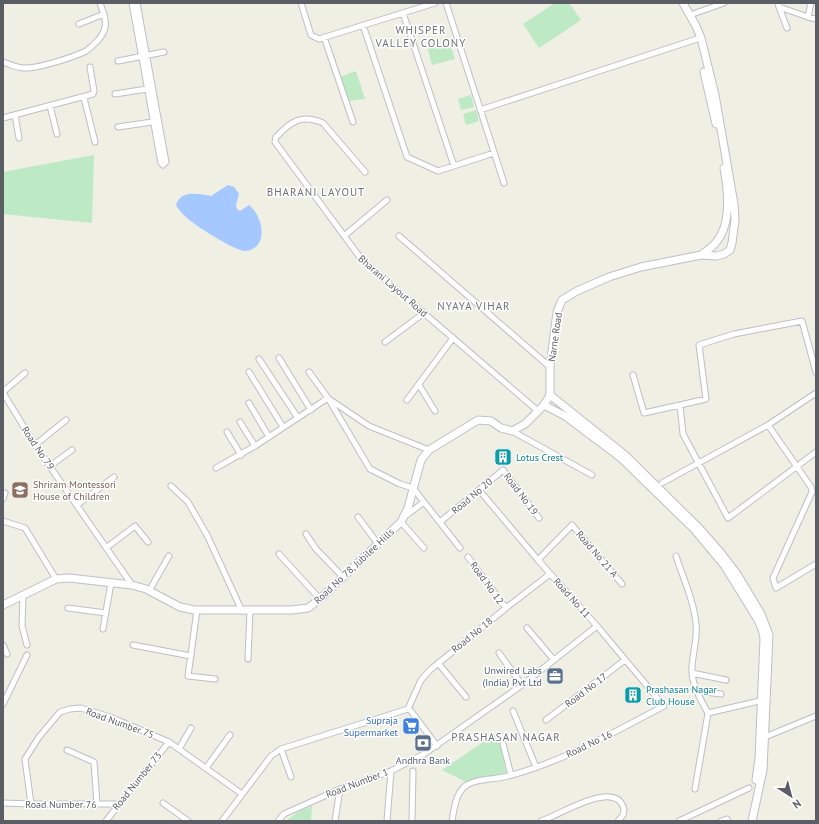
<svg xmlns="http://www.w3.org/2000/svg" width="819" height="824" viewBox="0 0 819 824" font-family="'PT Sans',sans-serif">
	<rect width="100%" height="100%" fill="#efefe3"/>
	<path fill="#bee9c5" d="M555 3H569L581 20 539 48 523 24Z
		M450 43 455 59 432 65 428 49Z
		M356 71 365 99 349 101 340 77Z
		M471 95 474 107 461 110 458 99Z
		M476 110 479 121 466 125 463 114Z
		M94 155 92 223 3 214V172Z
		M498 732 507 778 472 785 442 770Z
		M312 806 311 821H286L298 812Z"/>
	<path fill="#a4c8ff" d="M228 185 234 187 239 194 236 205 237 209 240 211 249 205C264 217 269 249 245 251 235 251 194 225 186 217 182 214 179 210 176 205 181 189 199 194 211 196Z"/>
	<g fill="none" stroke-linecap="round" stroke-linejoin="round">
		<defs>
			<path id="minor" d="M132 3 161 163 163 165 166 162 137 3
				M301 3 311 35 319 39 435 3
				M446 3 504 183
				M778 3 779 7 808 17 816 19
				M779 7 787 28
				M403 13 454 166
				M690 15 724 3
				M808 17 811 3
				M79 24 104 14
				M363 25 407 157 438 171 494 153
				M324 37 353 122
				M118 61 164 52
				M3 62C9 64 17 68 24 68 37 69 74 57 86 51 93 46 104 36 105 27 107 19 102 10 100 3
				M115 94 147 89
				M84 98 95 142
				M50 106 57 134
				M480 110 697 39
				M15 115 19 138
				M3 118 93 94 94 91 90 67
				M118 127 152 122
				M365 172 323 123C302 114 291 121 276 137L275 142 362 260 538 411
				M344 236 387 200
				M399 236 550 367
				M385 342 424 313
				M279 358 311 410
				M259 359 298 418
				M249 372 283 427
				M309 372 328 398 370 469 400 484 413 488 460 548
				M25 373 4 391 5 396 35 445 132 585
				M633 375 644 413 680 405 683 434 728 518 816 452
				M419 385 435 411
				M329 399 369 426 429 450
				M407 400 453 338
				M249 403 269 437
				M680 405 706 399 699 345 734 334 802 321 816 372
				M240 422 255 446
				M768 425 811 487 812 492 773 578 776 588 816 564
				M512 431 592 475
				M227 432 241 455
				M35 445 66 420
				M50 466 72 450
				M216 468 255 446 328 398
				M662 483 768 425 816 393
				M171 486 188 502 207 535 242 611
				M3 499 5 493
				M77 505 114 477
				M358 517 378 544
				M404 517 424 502
				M3 521 25 528 56 579
				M401 522 424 548
				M440 522 503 470 539 518
				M306 534 316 549 343 577
				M106 548 135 526 148 542
				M279 554 320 599
				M676 556C683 578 694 601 696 624 698 641 691 657 692 673 693 687 702 702 708 713L764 700
				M468 557 506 608
				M538 560 572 525 622 584
				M149 591 169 556
				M23 595 22 626 27 645
				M68 608 106 613
				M197 610 188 676 215 679
				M527 628 554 660
				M103 629 111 583
				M3 645 7 654
				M133 645 191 656
				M499 653 522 685
				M248 659 250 610
				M438 663 466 697
				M692 673 726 680
				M697 691 721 694
				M3 704 27 655
				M408 709 421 680 430 670 506 608 550 574
				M408 709 411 711 437 746
				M513 711 536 767
				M546 720 625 660
				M765 737 816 716
				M503 744 511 775
				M179 749 191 728
				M281 749 291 777
				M67 750 94 762 97 804
				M206 768 230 735
				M695 789 708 713
				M3 803 31 804H119
				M163 803 188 821
				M31 804 25 759 39 737 60 712 70 709 81 708 110 717 169 742 242 794
				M106 821 169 742
				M222 821 271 756 281 749 408 709
				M278 821 284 814 340 789 391 771 424 754 522 685 597 626
				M335 821 340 789
				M387 821 391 771
				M412 821 413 771
				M452 821C454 810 455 796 464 787 475 778 495 780 508 776 563 762 614 732 664 706L597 626 538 560 480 491
				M541 821C559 815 600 789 617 799 621 801 623 806 624 809L623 815 618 821
				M679 821 749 788
				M721 821 727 819"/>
			<path id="tertiary" d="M550 395 625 455 700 529 721 553 737 574 761 614 769 635 763 770 752 821
				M544 405 565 416 621 458 694 529 724 565 758 620 762 629 764 638 759 759 756 780"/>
			<path id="secondary" d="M704 72 716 124
				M701 255C707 251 713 247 717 241 732 223 728 190 724 168
				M3 605 56 579 69 578 132 585 146 589 180 607 194 610H292L308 608 320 599 401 522 408 508 421 460 429 450 478 420 491 421 501 428 512 431 525 424 544 405 550 395V367L557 312 562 300 577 291 609 277 641 267 701 255 716 256 724 254 730 250 732 243 735 220 734 204 715 95 701 38 696 26 683 3"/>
		</defs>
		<use href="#minor" stroke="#bdbfc6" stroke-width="7"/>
		<use href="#tertiary" stroke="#bdbfc6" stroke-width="9"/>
		<use href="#secondary" stroke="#bec0c8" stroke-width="9"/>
		<use href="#minor" stroke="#fff" stroke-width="5"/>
		<use href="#tertiary" stroke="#fff" stroke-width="7"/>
		<use href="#secondary" stroke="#fff" stroke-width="7"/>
	</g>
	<defs>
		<symbol id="building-square" viewBox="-11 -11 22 22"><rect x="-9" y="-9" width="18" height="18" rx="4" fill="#0f9aa8" stroke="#fff"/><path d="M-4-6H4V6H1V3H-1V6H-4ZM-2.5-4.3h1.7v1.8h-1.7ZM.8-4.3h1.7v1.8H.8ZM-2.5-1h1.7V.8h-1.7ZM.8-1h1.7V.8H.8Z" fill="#fff"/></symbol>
		<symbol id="university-square" viewBox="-11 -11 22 22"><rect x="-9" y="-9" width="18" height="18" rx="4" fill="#8d6e63" stroke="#fff"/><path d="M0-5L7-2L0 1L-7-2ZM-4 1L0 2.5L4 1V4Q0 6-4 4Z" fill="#fff"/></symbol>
		<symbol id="office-square" viewBox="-11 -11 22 22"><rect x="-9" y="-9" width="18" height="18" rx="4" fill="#5c6f8a" stroke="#fff"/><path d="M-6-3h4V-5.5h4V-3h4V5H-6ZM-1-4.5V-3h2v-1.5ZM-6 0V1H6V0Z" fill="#fff"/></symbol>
		<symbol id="supermarket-square" viewBox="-11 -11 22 22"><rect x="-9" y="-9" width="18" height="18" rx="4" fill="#3f7fe0" stroke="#fff"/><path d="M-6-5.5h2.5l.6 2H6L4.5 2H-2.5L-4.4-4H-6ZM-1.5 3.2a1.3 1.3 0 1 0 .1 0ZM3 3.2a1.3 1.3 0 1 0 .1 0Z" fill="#fff"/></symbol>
		<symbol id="bank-square" viewBox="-11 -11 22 22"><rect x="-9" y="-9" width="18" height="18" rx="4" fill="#5c6f8a" stroke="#fff"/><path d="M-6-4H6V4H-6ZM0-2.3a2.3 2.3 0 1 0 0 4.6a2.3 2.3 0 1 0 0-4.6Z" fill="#fff"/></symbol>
	</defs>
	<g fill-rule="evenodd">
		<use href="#building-square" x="493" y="447" width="20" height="20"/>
		<use href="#university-square" x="10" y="480" width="20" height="20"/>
		<use href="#office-square" x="545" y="666" width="20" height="20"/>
		<use href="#building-square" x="623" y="685" width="20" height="20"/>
		<use href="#supermarket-square" x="401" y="716" width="20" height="20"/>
		<use href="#bank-square" x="413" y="733" width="20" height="20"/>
	</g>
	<g text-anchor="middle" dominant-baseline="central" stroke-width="3" stroke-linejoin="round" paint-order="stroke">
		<g font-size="10" fill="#5b5e65" stroke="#fff">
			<text transform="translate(393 286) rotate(41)">Bharani Layout Road</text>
			<text transform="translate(555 337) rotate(-82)">Narne Road</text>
			<text transform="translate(38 448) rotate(56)">Road No 79</text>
			<text transform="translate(521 494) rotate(53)">Road No 19</text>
			<text transform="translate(472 496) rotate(-40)">Road No 20</text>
			<text transform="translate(597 554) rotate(49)">Road No 21 A</text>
			<text transform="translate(354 566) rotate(-43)">Road No 78, Jubilee Hills</text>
			<text transform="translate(487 583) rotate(54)">Road No 12</text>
			<text transform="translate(572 598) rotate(48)">Road No 11</text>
			<text transform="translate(472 635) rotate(-39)">Road No 18</text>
			<text transform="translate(586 690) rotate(-37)">Road No 17</text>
			<text transform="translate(120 723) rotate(20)">Road Number 75</text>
			<text transform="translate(589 744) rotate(-26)">Road No 16</text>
			<text transform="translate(137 781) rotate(-51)">Road Number 73</text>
			<text transform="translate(357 783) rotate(-21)">Road Number 1</text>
			<text x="61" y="804">Road Number 76</text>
		</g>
		<g font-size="10" fill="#0d838f" stroke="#fff" text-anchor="start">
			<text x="516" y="457">Lotus Crest</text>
			<text x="646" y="689">Prashasan Nagar<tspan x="646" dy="12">Club House</tspan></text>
		</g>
		<g font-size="10" fill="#785e54" stroke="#fff" text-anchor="start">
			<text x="33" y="484">Shriram Montessori<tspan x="33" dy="12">House of Children</tspan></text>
		</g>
		<g font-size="10" fill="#4e5e75" stroke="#fff" text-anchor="end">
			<text x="542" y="670">Unwired Labs<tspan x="542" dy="12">(India) Pvt Ltd</tspan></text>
			<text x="423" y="760" text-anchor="middle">Andhra Bank</text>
		</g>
		<g font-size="10" fill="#366cbe" stroke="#fff" text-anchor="end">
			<text x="398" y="720">Supraja<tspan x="398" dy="12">Supermarket</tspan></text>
		</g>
		<g font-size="11" letter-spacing="1" fill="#6c7077" stroke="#fff">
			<text x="421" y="30">WHISPER<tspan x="421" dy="13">VALLEY COLONY</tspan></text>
			<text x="316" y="192">BHARANI LAYOUT</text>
			<text x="474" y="306">NYAYA VIHAR</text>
			<text x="506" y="737">PRASHASAN NAGAR</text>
		</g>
	</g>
	<rect width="819" height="824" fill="none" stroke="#5b5e65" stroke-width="8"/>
	<g transform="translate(791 796) rotate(144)" stroke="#ffffff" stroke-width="3" paint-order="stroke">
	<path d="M0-3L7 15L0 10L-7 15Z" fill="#5b5e65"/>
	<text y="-6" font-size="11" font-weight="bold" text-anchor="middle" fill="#5b5e65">N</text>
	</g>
</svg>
